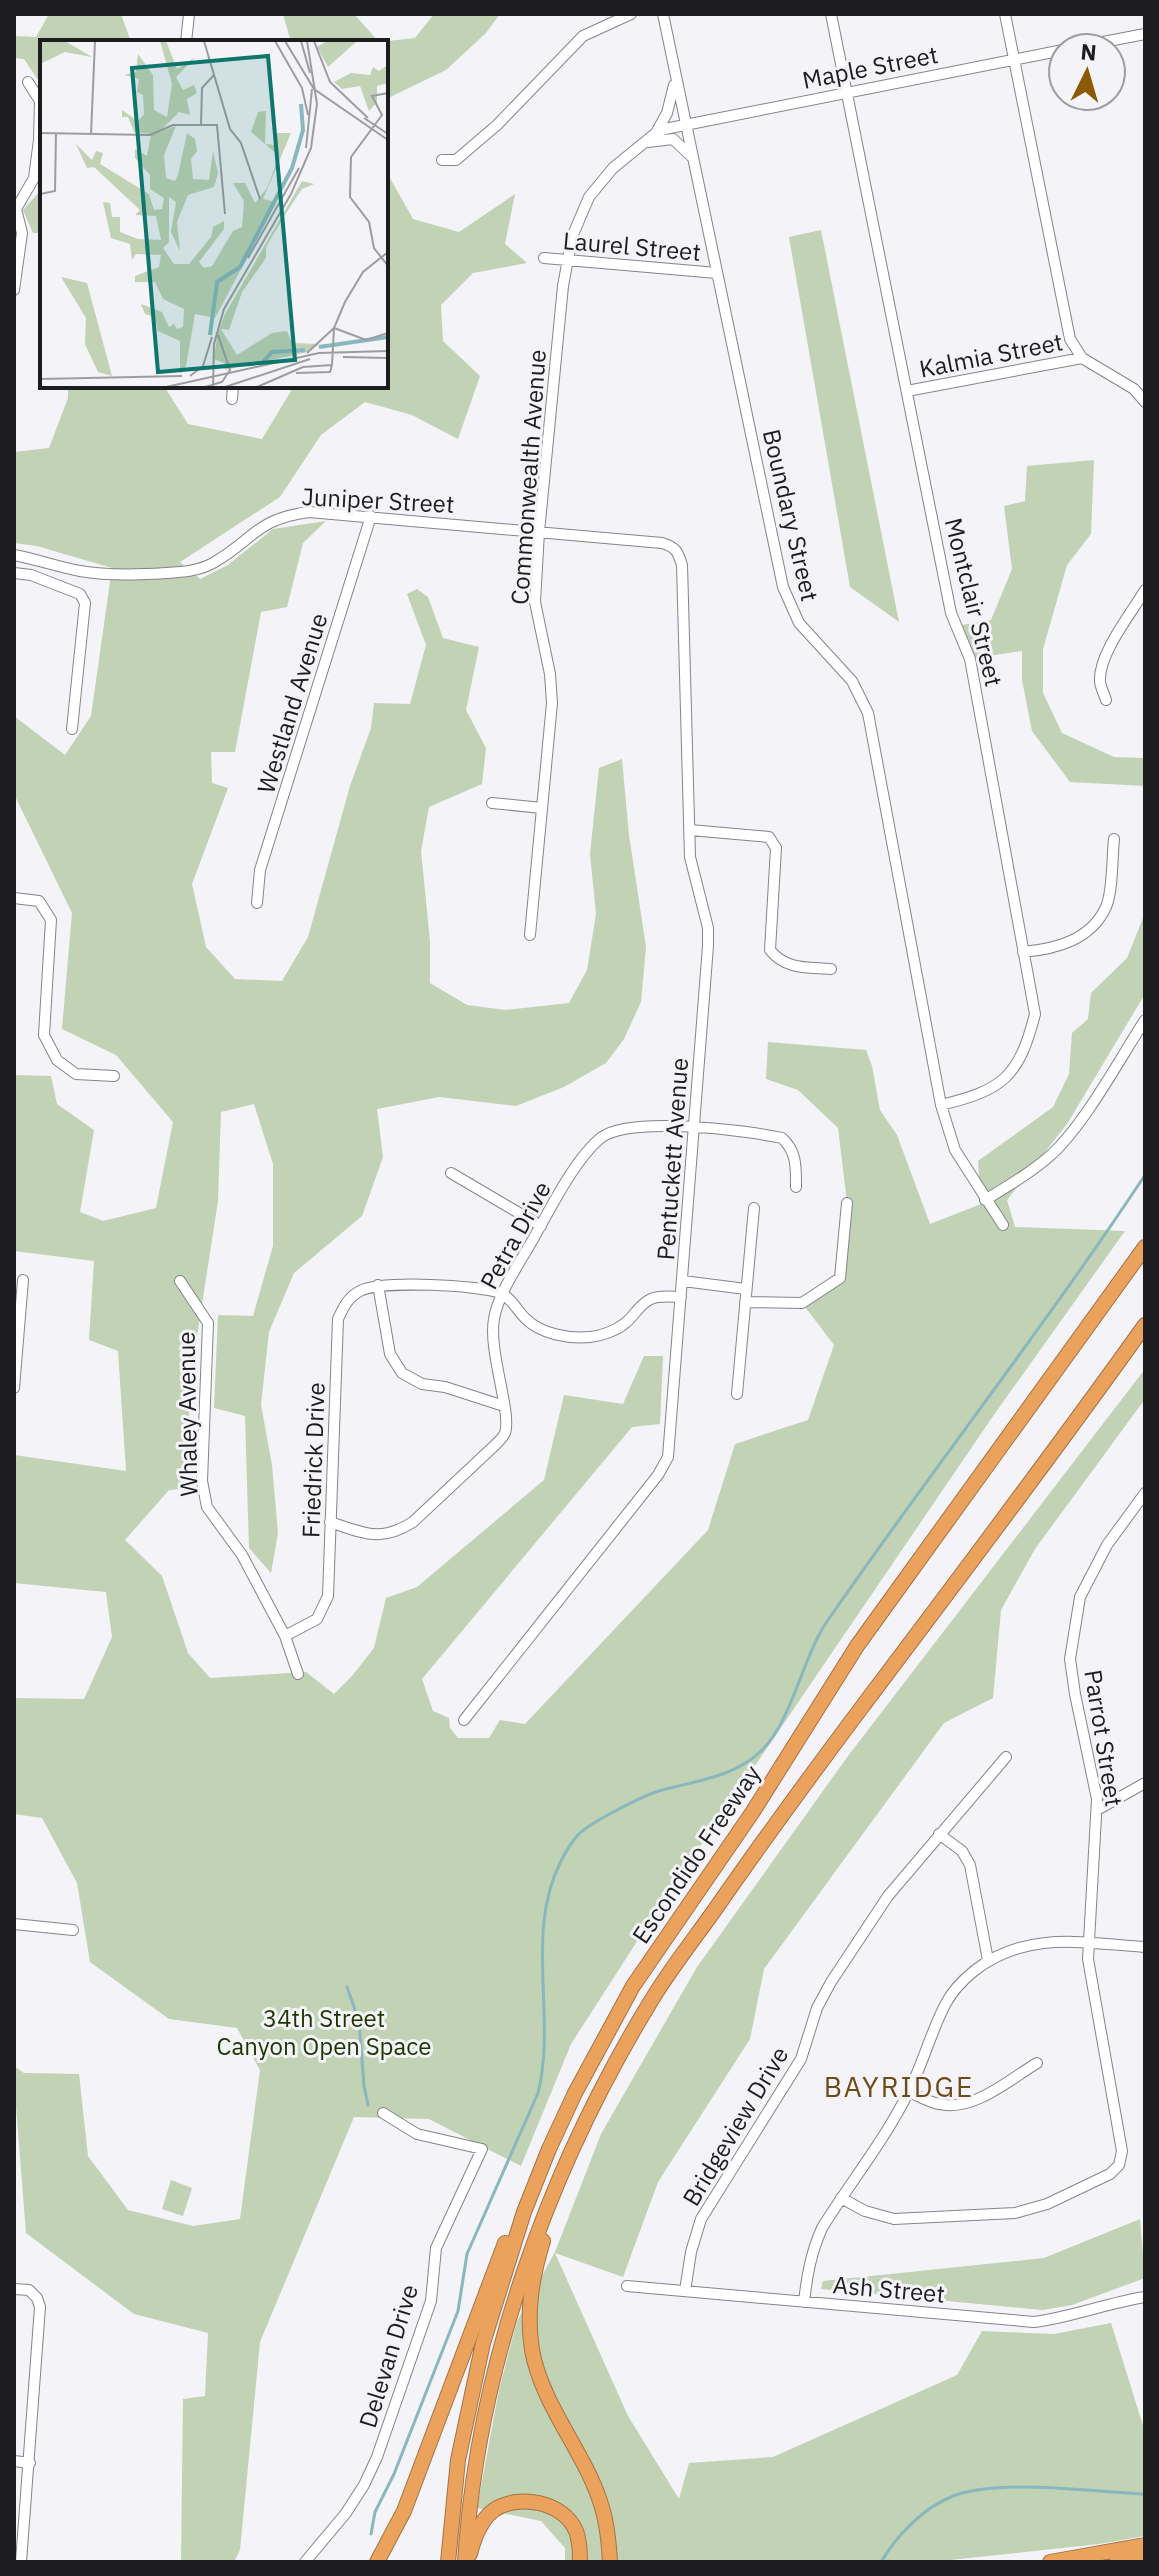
<svg xmlns="http://www.w3.org/2000/svg" width="1159" height="2576" viewBox="0 0 1159 2576" font-family="'IBM Plex Sans',sans-serif">
	<rect width="100%" height="100%" fill="#f3f3f8"/>
	<path fill="#c1d2b5" d="M49 14H121L131 42H42V86L24 59 14 58V36L36 37Z
		M283 14H354L379 42 415 38 434 14H500L486 33 446 70 386 99V42H291Z
		M386 171 413 219 459 232 515 194 505 244 527 263 473 273 441 305 443 341 480 376 458 439 412 415 365 402 321 435 280 497 180 562 200 579 228 565 273 529 326 521 303 543 287 607 261 612 235 752H211L212 783 228 788 192 884 206 947 235 979 282 981 308 937 350 786 371 728 374 703 410 704 426 645 407 594 417 589 428 597 443 638 479 647 466 710 486 748 482 784 429 807 421 851 430 941V983L467 1005 506 1010 569 1003 587 970 596 914 590 854 599 768 622 759 629 835 646 947 641 1002 624 1039 606 1063 564 1087 516 1106 439 1097 377 1109 383 1157 362 1216 294 1273 269 1332 261 1405 272 1465 278 1533 271 1573 249 1548 245 1416 214 1408 218 1315 253 1316 273 1246V1164L254 1104 221 1112 218 1201 196 1343 182 1489 169 1490 125 1540 162 1576 188 1653 210 1678 306 1672 334 1694 352 1676 374 1648 386 1598 417 1587 544 1480 564 1395 623 1404 644 1356H663L660 1424 632 1427 422 1679 433 1711 449 1718 450 1728 458 1738H489L500 1720 525 1724 708 1530 735 1444 808 1420 834 1345 802 1303 840 1278 847 1202 838 1128 798 1090 766 1079 768 1042 866 1050 872 1066 880 1110 897 1135 930 1224 981 1204 978 1161 1053 1107 1069 1074 1072 1033 1088 1019 1091 993 1127 958 1145 913V994L1067 1124 1007 1200 1015 1227 1125 1231 991 1419 663 1901 571 2044 521 2166 429 2119 354 2117 260 2342 240 2550 234 2562H181L183 2399 205 2396 208 2333 134 2314 26 2233 16 2107 14 2106V2066L24 2073 79 2074 88 2156 128 2210 193 2226 240 2219 260 2070 237 2028 169 2019 90 1962 77 1883 42 1818 14 1814V1698L84 1699 112 1637 106 1592 14 1583V1455L126 1471 118 1351 89 1340 94 1261 14 1251V1072L16 1075 51 1076 57 1104 94 1130 80 1212 103 1221 156 1208 173 1122 116 1055 62 1029 72 913 14 794V716L65 755 91 716 112 568 37 546 14 543V452L49 448 68 398V386H164L188 424 262 439 294 386H386Z
		M42 189V233H33L23 210Z
		M821 230 899 622 850 587 789 237Z
		M1094 460 1091 534 1067 565 1043 649V693L1062 733 1114 757 1145 758V786L1070 782 1032 731 1022 680V651L970 659 956 626 991 620 1012 569 1004 506 1025 501 1027 466Z
		M1145 1369V1399L1035 1549 1001 1610 993 1698 944 1723 764 1969 750 2039 658 2182 623 2277 555 2253 628 2416 679 2499 689 2463 773 2457 957 2375 982 2331 1054 2334 1111 2323 1145 2432V2536L1099 2544 931 2562H565V2548L541 2521 477 2508 499 2390 517 2321 555 2252 601 2134 697 1967 848 1756Z
		M171 2180 192 2188 183 2216 162 2209Z
		M1140 2219 1145 2278 1072 2305 1043 2310 821 2289 823 2281 1044 2258Z"/>
	<g fill="none" stroke-linecap="round" stroke-linejoin="round">
		<path stroke="#88b8be" stroke-width="3" d="M347 1987 359 2021 364 2086 368 2105
			M371 2534 375 2512 394 2474 458 2311 467 2254 538 2093C557 2017 524 1933 561 1861 565 1853 571 1843 577 1836 588 1823 644 1795 662 1790 696 1781 734 1777 761 1751 791 1723 802 1659 826 1623 930 1472 1044 1328 1145 1175
			M881 2562C897 2535 923 2508 953 2496 999 2478 1094 2492 1145 2494"/>
		<defs>
			<path id="minor" d="M663 14 783 587 799 623 852 681 868 713 941 1105 955 1150 1003 1225
				M831 14 951 613 970 659 1035 1014C1019 1077 1003 1090 941 1105
				M1005 14 1070 339 1082 358 1134 389 1145 402
				M186 42 189 14
				M1072 48 1145 34
				M656 133 667 113 674 85
				M648 142 673 139 692 157
				M442 160H456L497 125 583 36 631 14
				M544 258 717 273
				M14 290 22 233 16 209 34 178 39 140 40 101 28 82
				M907 391 1082 358
				M232 399 233 386
				M14 555C36 559 58 567 80 571 108 576 137 575 166 573 182 572 199 571 213 563 254 540 255 519 309 512L662 543C676 547 678 552 682 565L690 857 708 928V946L668 1457 658 1475 464 1720
				M14 573 31 575 80 594 85 603 72 729
				M1106 700C1104 694 1101 688 1100 682 1098 654 1131 614 1145 590
				M492 803 542 808
				M690 830 769 837 776 848 770 950C786 970 807 967 831 969
				M14 898 39 901 51 920 44 1035 57 1060 76 1074 114 1076
				M257 903 260 870 371 516
				M530 935 552 703 550 674 535 602 539 532 563 286 572 237 589 197 613 168 656 133 665 129 1063 50
				M1023 952C1056 949 1091 940 1106 907 1113 891 1112 857 1114 839
				M451 1173 541 1226
				M985 1200C1008 1186 1032 1172 1052 1154 1086 1122 1119 1060 1145 1020
				M180 1281 208 1323 202 1481 207 1507 242 1555 285 1636 298 1674
				M683 1281 746 1289
				M378 1285 390 1354 402 1373 422 1384 445 1387 504 1406
				M745 1302 802 1303 840 1278 847 1203
				M14 1388 23 1280
				M737 1394 754 1208
				M330 1522C364 1533 380 1543 413 1522L493 1447C497 1443 503 1438 505 1433 512 1413 488 1351 494 1319 498 1292 524 1257 537 1232 553 1204 577 1156 602 1137 632 1116 745 1130 782 1138 797 1152 796 1167 796 1187
				M285 1636 317 1619 328 1596 338 1319C343 1308 348 1297 360 1291 381 1280 479 1285 500 1293 511 1297 518 1312 526 1319 541 1334 569 1339 590 1337 601 1336 615 1331 624 1324 634 1317 639 1304 651 1299 660 1295 672 1297 681 1297
				M1097 1810 1145 1783
				M939 1834 962 1851 970 1865 988 1960
				M14 1924 73 1930
				M909 2092C919 2096 929 2102 939 2104 973 2112 1009 2080 1037 2063
				M841 2198 865 2211 894 2219 1015 2213 1047 2204 1110 2174 1119 2165 1122 2151 1088 1959 1097 1799 1075 1694 1070 1659 1080 1597 1107 1545 1145 1493
				M627 2286 1034 2322C1072 2317 1107 2303 1145 2297
				M14 2289 29 2290 37 2298 40 2307 21 2562
				M685 2291 691 2252 701 2219 801 2059 817 2008 831 1982 888 1896 1006 1757
				M804 2302C807 2275 811 2253 822 2228 850 2183 884 2141 908 2093 923 2064 931 2031 946 2003 953 1990 963 1980 974 1971 1025 1930 1085 1943 1145 1947
				M14 2461 30 2463
				M305 2562 346 2513 364 2485 377 2457 431 2301 436 2248 482 2149 417 2134 383 2113"/>
			<path id="highway" d="M543 2241C532 2277 526 2312 532 2350 542 2405 583 2450 600 2501 607 2521 609 2542 610 2562
				M470 2554C474 2538 480 2520 494 2510 519 2493 564 2502 576 2531 580 2541 580 2552 580 2562
				M377 2562 404 2511 505 2243
				M448 2562 458 2460 483 2343 524 2212 549 2149 575 2093 633 1986 752 1813 857 1646 1145 1247
				M465 2562C477 2368 548 2171 648 2006 667 1973 692 1942 714 1911 762 1842 811 1775 862 1707 957 1581 1053 1454 1145 1325
				M1050 2562 1145 2545
				M1117 2562 1145 2559"/>
		</defs>
		<use href="#minor" stroke="#848489" stroke-width="12"/>
		<use href="#highway" stroke="#a37347" stroke-width="16"/>
		<use href="#minor" stroke="#fff" stroke-width="10"/>
		<use href="#highway" stroke="#eba25c" stroke-width="14"/>
	</g>
	<g text-anchor="middle" dominant-baseline="central" stroke-width="6" stroke-linejoin="round" paint-order="stroke">
		<g font-size="24" fill="#1d1d1f" stroke="#f3f3f8">
			<text transform="translate(870 67) rotate(-11)">Maple Street</text>
			<text transform="translate(632 246) rotate(5)">Laurel Street</text>
			<text transform="translate(991 355) rotate(-11)">Kalmia Street</text>
			<text transform="translate(528 477) rotate(-86)">Commonwealth Avenue</text>
			<text transform="translate(378 500) rotate(3)">Juniper Street</text>
			<text transform="translate(791 515) rotate(77)">Boundary Street</text>
			<text transform="translate(974 602) rotate(76)">Montclair Street</text>
			<text transform="translate(292 703) rotate(-73)">Westland Avenue</text>
			<text transform="translate(672 1159) rotate(-86)">Pentuckett Avenue</text>
			<text transform="translate(515 1235) rotate(-61)">Petra Drive</text>
			<text transform="translate(187 1414) rotate(-91)">Whaley Avenue</text>
			<text transform="translate(313 1460) rotate(-88)">Friedrick Drive</text>
			<text transform="translate(1104 1738) rotate(81)">Parrot Street</text>
			<text transform="translate(696 1854) rotate(-56)">Escondido Freeway</text>
			<text transform="translate(735 2126) rotate(-59)">Bridgeview Drive</text>
			<text transform="translate(889 2289) rotate(5)">Ash Street</text>
			<text transform="translate(388 2356) rotate(-73)">Delevan Drive</text>
		</g>
		<g font-size="24" fill="#1c3501" stroke="#f3f3f8">
			<text x="324" y="2018">34th Street<tspan x="324" dy="28">Canyon Open Space</tspan></text>
		</g>
		<g font-size="28" letter-spacing="2" fill="#6e4a19" stroke="#f3f3f8">
			<text x="899" y="2086">BAYRIDGE</text>
		</g>
	</g>
	<g transform="translate(40 40)">
		<rect width="348" height="348" fill="#f3f3f8"/>
		<path d="M25 1 52 17 25 12 0 24V2ZM120 1H126L137 29 156 17 136 37 143 50 154 45 157 53 147 59 150 75 139 72 119 92 136 86 124 115 126 138 135 141 138 135 147 93 155 99 157 111 151 119 153 139 169 140 173 111 178 133 174 147 148 155 137 182 140 211 131 192 136 162 129 157V202L123 208 134 224H149L171 197 173 187 184 181V189L159 222 164 228 172 226 193 191 202 187 204 161 193 143H205L215 163 227 148 239 116 211 92 218 72 226 71 225 104 235 105 237 93H251L223 159 237 162 175 278 155 274 146 326 140 334V301L118 291 115 277 105 274 101 264 122 272 129 287 134 284 137 289 143 287 144 269 123 259 115 242H95V236L119 227 121 215 96 214 92 220 90 204 71 198 63 162 70 163 72 177H80V192L98 199 121 200 116 176 95 175 100 170 54 127 47 128 36 104 52 120 56 111 63 113 60 124 109 154 114 170 122 169 124 158 110 149V135L95 118V109L107 116 111 94 94 92 88 77H82V70L98 81 104 74 103 55 97 52 99 39 84 35 96 32 98 14 113 35 114 70 127 77 132 44ZM287 1H317L288 27 277 7ZM348 25V43L337 46V62L329 71 320 46 302 49 294 42 311 33 330 35 333 27 339 31ZM262 141 274 144 262 149 248 170 226 207V218L202 252 189 290 181 289 197 315 232 293 247 291 252 303 279 304 268 312 185 330 184 323 174 319 177 296 185 274ZM21 237 47 243 72 336 58 332 45 304 46 278Z" fill="#c1d2b5"/>
		<path fill="none" stroke="#88b8be" stroke-width="4" d="M170 295 177 242 200 227 252 128 263 90 261 64M279 307 348 297M221 324 232 312 265 310"/>
		<path fill="none" stroke="#9d9da1" stroke-width="2" d="M164 1 190 89 201 103 220 159M235 1 262 48 268 75M245 1 274 49 348 100M261 1 270 33M274 1 290 42 328 78M348 53 332 56 342 75 311 117 310 157 329 182 334 208 348 226M324 78 348 94M161 85 162 48 174 35M0 93 110 95 133 85H177L185 174M51 94 55 1M266 108 272 49M0 154 15 151 16 93M208 218 259 128M294 288 326 300 348 293M267 313 294 288M303 317 348 318M292 325 294 288 305 262 323 232 348 212M256 333 290 332 292 325M150 336 163 326 172 297M0 339 142 336M126 347 279 313 348 311M165 347 182 342 190 330 178 295M173 347 174 304 184 269 251 154 271 108 277 64 267 1M185 347 270 319M217 347 263 327 292 325"/>
		<path fill="#0f766e" fill-opacity="0.15" stroke="#0f766e" stroke-width="4" d="M228 16 255 320 118 332 92 28Z"/>
		<rect width="348" height="348" fill="none" stroke="#1d1d1f" stroke-width="4"/>
	</g>
	<rect width="1159" height="2576" fill="none" stroke="#1d1d1f" stroke-width="32"/>
	<g transform="translate(1087 72) rotate(5)"><circle r="38" fill="#f3f3f8" stroke="#9d9da1" stroke-width="2"/>
	<path d="M0-6L14 30L0 20L-14 30Z" fill="#8c5905"/>
	<text y="-12" font-size="22" font-weight="bold" text-anchor="middle" fill="#1d1d1f">N</text>
	</g>
</svg>
